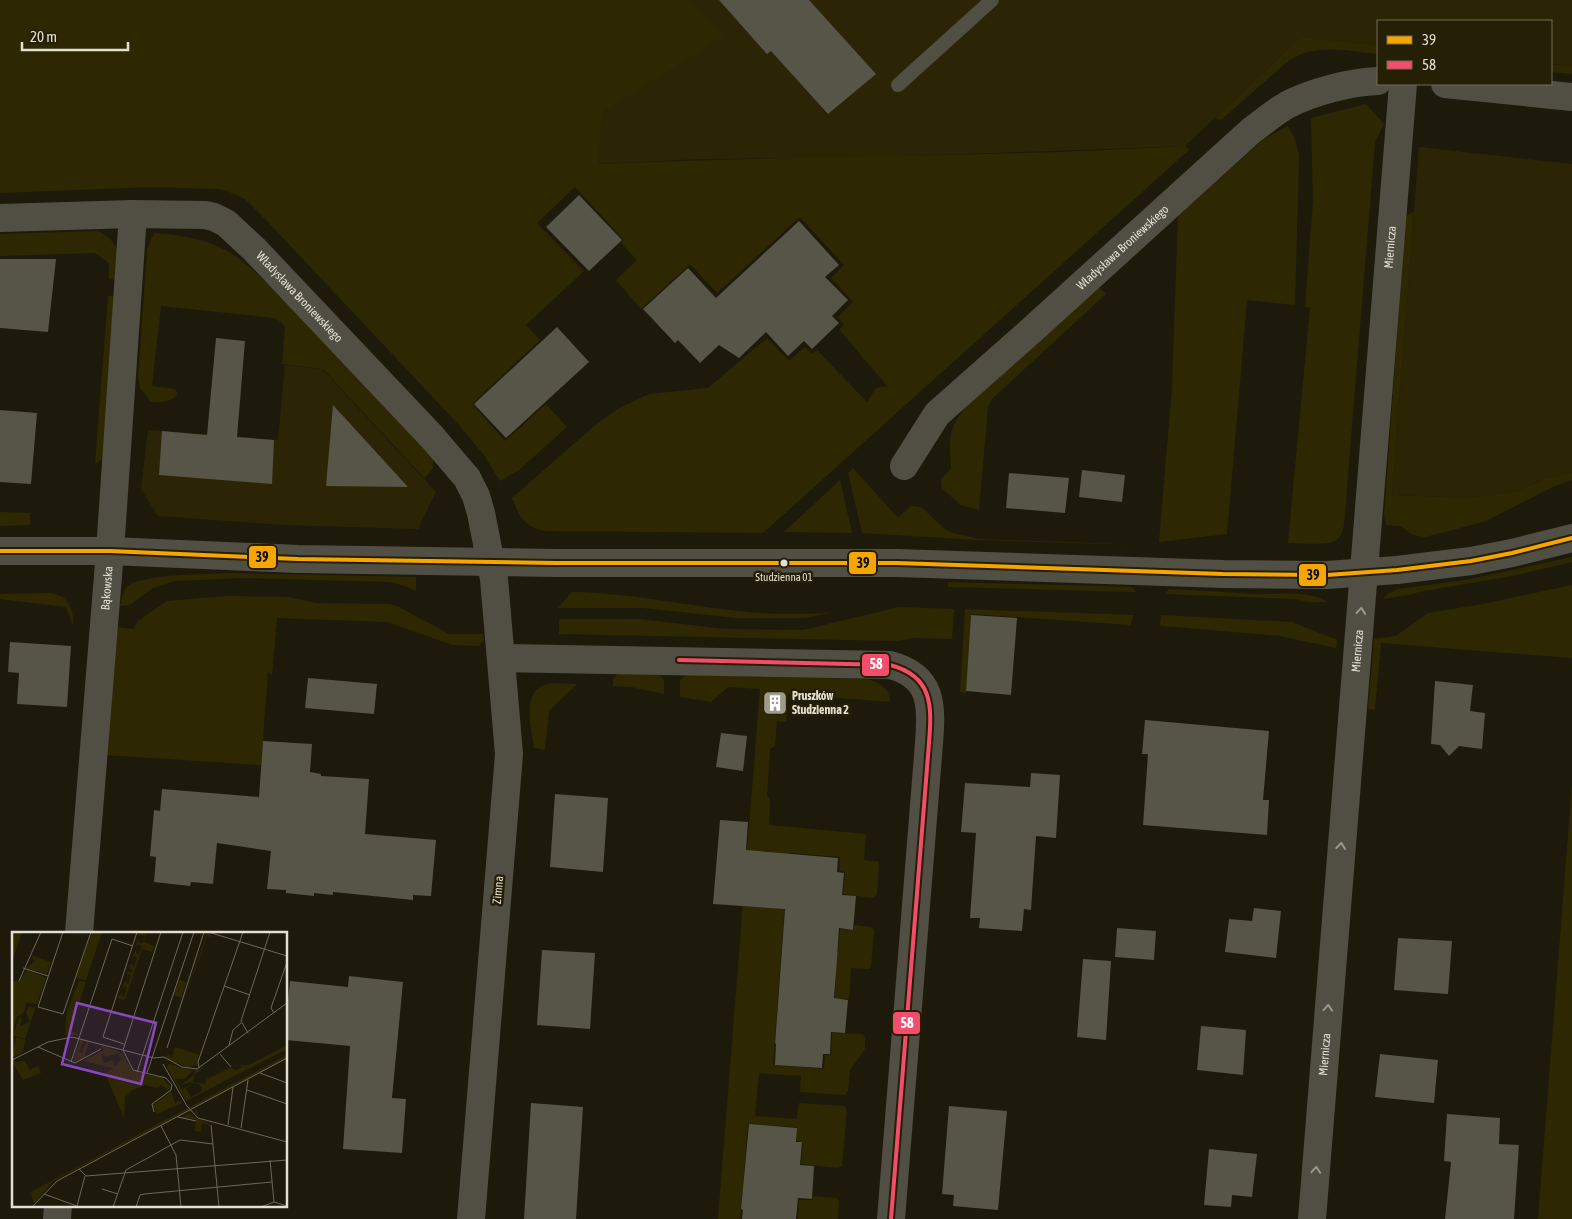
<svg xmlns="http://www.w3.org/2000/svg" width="1572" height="1219" viewBox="0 0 1572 1219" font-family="'Asap Condensed',sans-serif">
	<rect width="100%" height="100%" fill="#1d1a0c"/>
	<path fill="#2c2505" d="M0 0H1572V66L1551 64V21H1378V45L1301 37 1185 146 855 158 701 159 597 164Z
		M1419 147 1572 164V472L1547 478 1517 491 1469 498 1392 495Z
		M285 365 322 369 436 492 418 529 284 525 158 516 141 489 148 430 278 440Z"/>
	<path fill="#2e2802" d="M0 0H690L724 36 602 112 598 164C793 155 989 158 1185 146L1189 150 763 533 545 531C523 526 520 517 512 498L593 427 619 408 649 394 708 388 767 338 789 361 805 347 812 354 817 350 867 402 876 388 887 386 839 329 844 325 838 317 853 302 831 278 844 265 800 217 717 293 690 264 641 309 616 280 637 260 621 243 624 240 575 187 537 223 584 271 526 325 540 340 472 404 505 441 546 404 567 427 519 470 500 481 484 455 459 425 267 221 245 199 225 190 216 189 152 187 0 193Z
		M1301 37 1378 45V54C1348 51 1312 42 1286 63L1221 120 1215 118Z
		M1551 64 1572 66V74L1551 72Z
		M1366 104 1384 124 1375 142 1344 525C1343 531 1341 536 1337 540 1330 546 1298 543 1288 543L1310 308 1305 307 1313 202 1311 118Z
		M1288 126 1295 139 1299 155 1295 305 1247 300 1227 534 1159 542 1172 388 1178 216 1264 139Z
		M1414 211 1392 495 1469 498 1517 491 1547 478 1572 472V480L1555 486 1486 521 1453 530 1425 537 1413 535 1400 526 1386 525 1384 515 1406 216Z
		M98 231C122 244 120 256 119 280L109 279V263L95 253 0 256V234Z
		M154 233C175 235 197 237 217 246 247 259 269 286 292 309 340 358 387 408 433 458V469L424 478 323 369 282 364 285 327 281 322 274 318 161 306 152 386 174 389 176 390 177 395C170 402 160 403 151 402L140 388 138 378 147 251 149 244Z
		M1099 287 1106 294 993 398 988 407 979 510 961 505 942 489 941 479 951 469C951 458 948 441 952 430 956 417 968 405 978 395Z
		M108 296H117L104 458 95 464Z
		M853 468 898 518 911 506 921 507 945 529 953 533 979 539 1144 545 978 540 862 533 848 473Z
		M840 480 852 533 784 532Z
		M0 512 30 513V525L0 526Z
		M1572 557V562L1512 576 1419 592 1409 595 1383 599 1387 594 1398 589 1465 580Z
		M234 573 416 577V591L405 586 390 582 244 578 175 581 153 588 130 605 120 606C121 598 123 590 129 585 144 574 213 574 234 573Z
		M948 582 1132 587 1136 592 948 587Z
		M1572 585V658L1381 643 1375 710 1368 709 1374 639 1396 636 1428 613 1483 604Z
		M1169 589C1197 590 1224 592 1252 594 1277 595 1306 589 1328 602H1308L1296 599 1165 594Z
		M572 592C644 593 714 613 786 614 802 614 817 614 833 612L805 618H737L643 608H558Z
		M50 593C68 595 74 608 73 625L66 607 0 599V594Z
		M228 596 288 597 316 603 389 604 397 606 449 634H483L484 640 479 646 453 645 387 622 277 618 272 675 268 672 261 765 105 755 113 655 118 627 133 629 138 621 167 601Z
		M899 607 954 609 952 639 913 638 898 641 559 634V619H640L725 629 803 630Z
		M965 609 1134 615 1130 625 971 614 966 693 960 692Z
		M1161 615 1292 622 1337 640 1336 648 1280 636 1163 626 1160 625Z
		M618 673 659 674 664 680V694L631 687 613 686V679Z
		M686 675 867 679C879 682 890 688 890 702L788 694 786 722 777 721 775 746 770 749 767 796 770 798 769 825 866 834 864 860 879 862 877 894 873 898 843 894 845 872 839 871 840 857 790 853 788 874H787L773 1065 824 1069 825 1055H831L832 1033 863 1034 865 1039V1049L850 1070 848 1091 845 1095 800 1092 801 1076 759 1073 755 1116 797 1119 799 1103 844 1106 847 1110 842 1166 838 1168 801 1164 803 1142 797 1141V1127L748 1124 740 1219H718L760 689 728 687 711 702 680 697V680Z
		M551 683 577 684 549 711 545 750 534 748C531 726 520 688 551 683Z
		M1572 784V1219H1538Z
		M854 925 871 927 874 930 871 967 869 969 851 968 849 999 835 998 836 976 830 975 832 951H838L840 929 854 930Z
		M813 1196 836 1198 839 1201 838 1219H798L799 1200H813Z"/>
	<path fill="#575448" d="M719 0H809L876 74 828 114 771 51 767 54Z
		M579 195 622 240 589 271 546 227Z
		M799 221 839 265 825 277 848 300 832 316 839 323 812 349 804 341 788 356 766 332 739 358 719 345 700 363 678 340 675 343 643 309 688 268 716 298Z
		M0 259H56L48 332 0 328Z
		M557 327 589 362 506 438 474 404Z
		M216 338 245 341 237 437 274 440 272 484 159 475 162 431 207 435Z
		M333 405 408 487 326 486Z
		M0 410 37 413 31 484 0 482Z
		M1082 470 1125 475 1122 502 1079 497Z
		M1009 473 1069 478 1065 513 1006 508Z
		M971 615 1017 618 1011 695 966 691Z
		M10 642 71 646 67 707 17 704 19 673 8 672Z
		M308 678 377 684 374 714 305 708Z
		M1435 681 1473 685 1470 711 1485 713 1482 749 1459 746 1449 756 1440 745 1431 744Z
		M1145 720 1269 731 1263 800H1269L1267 835 1143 825 1148 754H1142Z
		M721 733 747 736 743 771 716 767Z
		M263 741 312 744 310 772 321 774V776L369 779 365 834 436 840 431 896 413 895V900L333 892V895L314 893V896L286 893V890L267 889 271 851 217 843 213 884 191 882 190 886 154 882 156 857 150 856 154 810 160 811 162 789 259 797Z
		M1031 773 1060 775 1056 838 1036 836 1031 910 1024 909 1022 931 979 928 980 918H970L976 833 961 832 965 783 1030 787Z
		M555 794 608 798 603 872 550 867Z
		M720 820 748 822 746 850 838 858 837 872 844 873 842 895 856 896 853 930 839 928 837 959 834 998 848 1000 845 1033 831 1032 830 1054H823L822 1068 775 1065 776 1043 775 1044 785 909 713 904Z
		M1254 908 1281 911 1276 958 1225 952 1229 919 1252 921Z
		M1117 928 1156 931 1154 960 1115 957Z
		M1398 938 1452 941 1448 994 1394 990Z
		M542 950 595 953 590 1029 537 1025Z
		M1083 959 1111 961 1106 1040 1077 1037Z
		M349 976 403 982 392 1098 406 1099 402 1153 343 1149 350 1046 286 1040V1019L290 981 348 987Z
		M1201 1026 1246 1030 1243 1075 1197 1070Z
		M1380 1054 1438 1060 1434 1103 1375 1097Z
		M531 1103 583 1107 576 1219H524Z
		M949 1106 1007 1111 998 1210 953 1206 954 1195 942 1194Z
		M1447 1114 1500 1118 1499 1144 1519 1145 1514 1219H1445L1451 1162 1444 1161Z
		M749 1124 797 1128 796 1142H802L800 1165 814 1166 812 1199 798 1198 796 1219H742L743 1210 741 1209Z
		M1209 1149 1257 1154 1252 1197 1232 1195 1231 1207 1204 1205Z"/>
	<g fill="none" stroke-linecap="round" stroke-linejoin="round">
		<path stroke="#514f44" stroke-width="14" d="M898 85 992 0"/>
		<g stroke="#514f44" stroke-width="28">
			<path d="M1445 84 1572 97"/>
			<path id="s1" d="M0 218 133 214 205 215 214 217 226 223 254 249 432 437 467 478 476 496 481 513 494 579 509 754 471 1219"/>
			<path id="s2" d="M904 466 937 414 1034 328 1252 130C1263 122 1275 112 1287 105 1312 92 1350 82 1378 81"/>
			<path d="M501 658 890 665C933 676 932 706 929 743L891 1219"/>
			<path id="s3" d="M79 933 110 551 133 214"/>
			<path d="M57 1219 58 1205"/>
			<path id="s4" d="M1312 1219C1341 840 1374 462 1403 84"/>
		</g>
		<path stroke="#514f44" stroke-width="28" d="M0 551H110L298 559 556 563H897L1223 574 1327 575 1397 570 1471 561 1512 553 1572 538"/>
		<defs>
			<path id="bus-1" d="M0 551H110L298 559 556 563H897L1223 574 1327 575 1397 570 1471 561 1512 553 1572 538"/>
			<path id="bus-2" d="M679 660 890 665C933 676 932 706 929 743L891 1219"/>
		</defs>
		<use href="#bus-1" stroke="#241f05" stroke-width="8"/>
		<use href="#bus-2" stroke="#241f05" stroke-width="8"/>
		<use href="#bus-1" stroke="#f7a600" stroke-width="4"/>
		<use href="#bus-2" stroke="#f44d6c" stroke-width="4"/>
	</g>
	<defs><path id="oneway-chevron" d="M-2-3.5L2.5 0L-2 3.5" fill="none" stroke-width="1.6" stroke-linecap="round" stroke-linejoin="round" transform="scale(1.25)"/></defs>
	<g stroke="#9a988a">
		<use href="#oneway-chevron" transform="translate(1361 611) rotate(-85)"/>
		<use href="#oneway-chevron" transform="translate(1341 846) rotate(-83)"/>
		<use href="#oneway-chevron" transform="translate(1328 1008) rotate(-86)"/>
		<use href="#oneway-chevron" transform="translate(1316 1170) rotate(-86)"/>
	</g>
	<defs>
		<symbol id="building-square" viewBox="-11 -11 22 22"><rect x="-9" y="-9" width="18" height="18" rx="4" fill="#9e9b8c" stroke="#241f05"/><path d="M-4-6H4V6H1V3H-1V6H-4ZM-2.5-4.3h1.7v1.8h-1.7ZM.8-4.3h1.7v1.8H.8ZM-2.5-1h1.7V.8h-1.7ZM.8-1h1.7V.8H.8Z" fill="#fff"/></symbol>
	</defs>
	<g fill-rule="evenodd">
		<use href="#building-square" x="761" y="689" width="28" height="28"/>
	</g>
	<circle fill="#e3e0d1" stroke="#241f05" stroke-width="2" cx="784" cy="563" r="4.5"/>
	<g text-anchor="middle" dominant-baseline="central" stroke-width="5" stroke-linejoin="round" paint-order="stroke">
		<g font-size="11" fill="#e3e0d1" stroke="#241f05">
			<text x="784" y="577">Studzienna 01</text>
		</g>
		<g font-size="12" fill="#e3e0d1" stroke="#241f05">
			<text stroke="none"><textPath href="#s2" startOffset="311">Władysława Broniewskiego</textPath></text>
			<text stroke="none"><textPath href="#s4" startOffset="975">Miernicza</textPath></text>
			<text stroke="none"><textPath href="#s1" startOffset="332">Władysława Broniewskiego</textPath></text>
			<text stroke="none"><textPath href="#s3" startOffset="346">Bąkowska</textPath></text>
			<text stroke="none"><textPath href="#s4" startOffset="570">Miernicza</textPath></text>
			<text transform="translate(498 890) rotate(-85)">Zimna</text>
			<text stroke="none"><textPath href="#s4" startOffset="165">Miernicza</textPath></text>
		</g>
		<g font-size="12" font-weight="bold" fill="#e3e0d1" stroke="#241f05" text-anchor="start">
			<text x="792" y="696">Pruszków<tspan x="792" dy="14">Studzienna 2</tspan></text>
		</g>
	</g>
	<g transform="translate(12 932)">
		<rect width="275" height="275" fill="#1d1a0c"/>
		<path d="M0 0H10L0 30ZM80 0H90L74 48 64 46ZM129 0H135L132 10 142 14 140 20 130 17 113 68 106 66 109 61 112 65 115 55 112 54 110 58 113 49 116 53 119 43 116 42 114 46 116 40H121L117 35 119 31 122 35 125 26 122 24 119 29 123 19 126 23 130 14 126 12 123 17 125 10 126 7 127 11H131L133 4 129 2 127 5ZM195 1 201 5 195 4 167 82ZM21 24 39 30 35 42 15 36 23 29 20 26 14 34ZM15 38 34 46 25 72 14 71 12 80 5 85 0 103V49H8ZM167 48 174 50 163 90 169 66 162 63ZM67 49 74 50 58 99 68 103H53L55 80ZM17 74 23 77 13 107 1 103 7 86 10 85 8 94 18 90 14 80ZM4 105 13 108 11 120 0 125ZM68 108H71L67 120 70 121 74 110H77L72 126 61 130ZM88 113 109 120 94 125 90 121 91 131 101 128 103 135 110 126 106 123 110 121 120 139 151 146 159 156 144 168 156 158 149 153 145 156 133 153 121 158 113 165 112 186 93 141 101 136 71 129 92 118ZM275 113V117L174 169 155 135 157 132 181 139 172 147H163L170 157 180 152 174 157 179 165 190 159 189 153 179 150 169 153 182 143 183 138 192 136 183 142 181 150 193 152 195 147 218 136 224 138 233 134 229 135V133H237ZM163 115 187 123 185 133 175 135 156 127 155 124 156 122 160 126ZM275 123V126L195 169 41 249 22 272 19 260ZM13 129 18 138 26 134 29 141 11 148 0 130ZM159 159 163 171 169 168 170 171 145 182 141 173ZM183 177 184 178 187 184 194 187 215 191 194 187 187 184 183 181V178L177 182 200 193 190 192 189 200 183 199 184 187 170 186Z" fill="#2e2802"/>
		<path fill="none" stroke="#6c695b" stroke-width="1" d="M51 0 26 75 51 82 79 0M196 0 275 24M11 36 36 44M7 49 29 0M212 54 238 63M262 81 259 76 275 30M236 101 229 89 258 0M112 112 91 105 125 0M217 113 221 98 229 91M26 115 63 131 89 117M155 116 192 0M208 122 219 135M0 128 36 110 60 105 142 126 152 125 170 135 185 137 275 71M59 130 100 7 121 14M151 132 175 174 186 186 275 210M187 136 186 130 231 0M125 140 171 0M135 141 182 0M248 141 275 151M235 158 275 172M142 180 140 172 159 158 160 153 154 146 121 138 111 118 149 0M166 185 184 189M199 193 207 275M216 193 221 155M149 194 164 223 169 275M229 196 236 148M258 228 262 270M67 237 74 244 275 228M90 257 106 262M32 262 65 274M65 274 73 244M20 275 45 249 275 126M101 275 114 238 168 208 201 212M124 275 128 263 132 262 260 250M249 275 262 270 275 274"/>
		<path fill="#8b47c2" fill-opacity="0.15" stroke="#8b47c2" stroke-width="2.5" d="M65 71 144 91 129 152 50 132Z"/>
		<rect width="275" height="275" fill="none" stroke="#e3e0d1" stroke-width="2.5"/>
	</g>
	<g stroke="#241f05" stroke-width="2">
		<rect x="248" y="545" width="29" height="24" rx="5" fill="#f7a600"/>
		<rect x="848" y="551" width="29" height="24" rx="5" fill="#f7a600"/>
		<rect x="1298" y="563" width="29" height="24" rx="5" fill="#f7a600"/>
		<rect x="861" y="653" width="29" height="24" rx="5" fill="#f44d6c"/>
		<rect x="892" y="1011" width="29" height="24" rx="5" fill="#f44d6c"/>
	</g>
	<g font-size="14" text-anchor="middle" font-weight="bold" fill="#fff">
		<text x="876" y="669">58</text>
		<text x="907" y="1028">58</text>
	</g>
	<g font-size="14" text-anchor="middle" font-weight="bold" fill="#111">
		<text x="262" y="562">39</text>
		<text x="863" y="568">39</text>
		<text x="1313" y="580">39</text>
	</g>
	<rect x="1377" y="20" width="175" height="65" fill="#241f05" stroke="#706c57"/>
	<rect x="1387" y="36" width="25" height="8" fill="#f7a600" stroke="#706c57"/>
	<text x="1422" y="45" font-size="15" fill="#e3e0d1">39</text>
	<rect x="1387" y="61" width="25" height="8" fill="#f44d6c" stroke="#706c57"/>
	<text x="1422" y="70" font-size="15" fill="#e3e0d1">58</text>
	<path d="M22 42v8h106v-8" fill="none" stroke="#e3e0d1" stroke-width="2.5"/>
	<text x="30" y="42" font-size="15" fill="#e3e0d1" stroke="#241f05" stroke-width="4" paint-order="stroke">20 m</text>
</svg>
